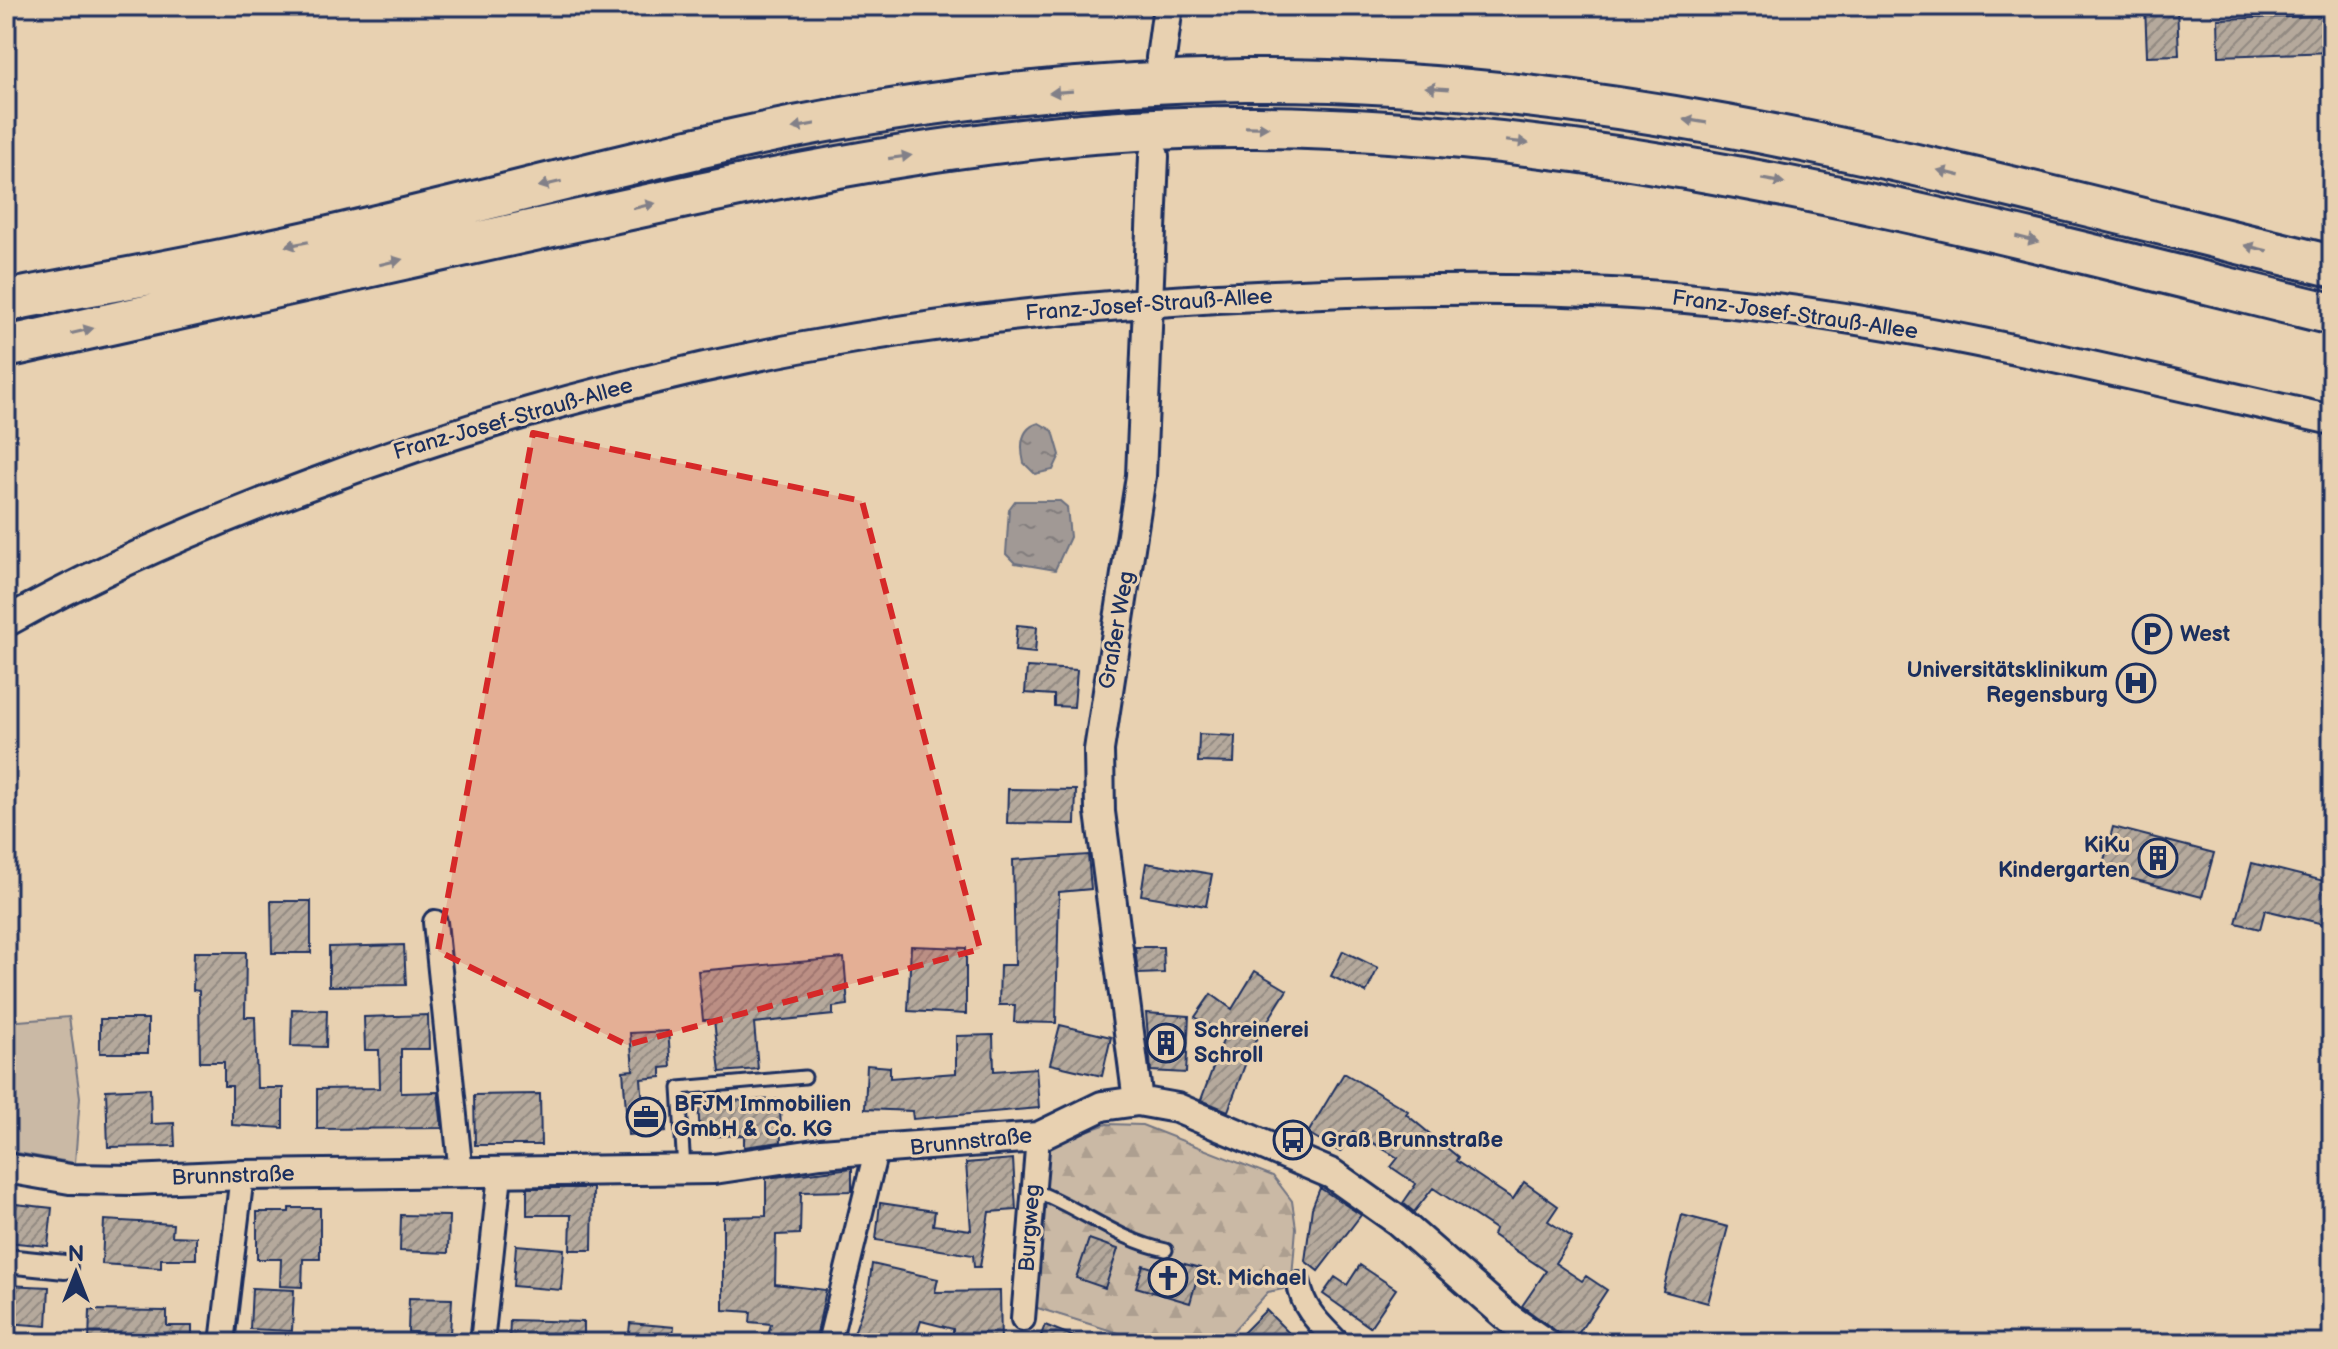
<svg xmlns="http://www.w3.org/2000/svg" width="2338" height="1349" viewBox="0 0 2338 1349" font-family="'Balsamiq Sans',sans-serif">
	<defs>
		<pattern id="forest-firs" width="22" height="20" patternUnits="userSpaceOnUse" patternTransform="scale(2)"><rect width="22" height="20" fill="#cab9a5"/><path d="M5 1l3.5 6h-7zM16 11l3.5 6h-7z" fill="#ad9f90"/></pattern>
		<pattern id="water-ripples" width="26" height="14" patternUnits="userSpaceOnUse" patternTransform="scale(2)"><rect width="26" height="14" fill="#a19995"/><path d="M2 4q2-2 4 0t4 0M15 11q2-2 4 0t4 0" fill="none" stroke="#827d7d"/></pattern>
		<pattern id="building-hatch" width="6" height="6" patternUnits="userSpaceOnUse" patternTransform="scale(2)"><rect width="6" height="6" fill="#b5a99c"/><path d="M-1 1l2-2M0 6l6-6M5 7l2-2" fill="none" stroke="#928a82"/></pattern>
	</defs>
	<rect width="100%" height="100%" fill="#e8d1b1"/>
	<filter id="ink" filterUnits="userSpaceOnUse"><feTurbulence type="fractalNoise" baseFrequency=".0125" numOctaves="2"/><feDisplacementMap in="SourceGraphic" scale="16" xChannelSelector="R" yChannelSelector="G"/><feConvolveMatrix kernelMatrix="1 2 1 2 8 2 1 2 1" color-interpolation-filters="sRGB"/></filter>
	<g filter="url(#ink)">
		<path fill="url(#forest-firs)" stroke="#727482" stroke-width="2" d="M1107 1124 1142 1125 1273 1176 1292 1201 1296 1228 1292 1278 1283 1289 1268 1292 1222 1343H1151L1031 1306 1045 1145Z"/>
		<path fill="#cab9a5" stroke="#727482" stroke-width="2" d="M69 1017 80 1097 75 1163 6 1151V1022Z"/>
		<path fill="url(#water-ripples)" stroke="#6b6f7f" stroke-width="2" d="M1039 423 1053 431 1060 455 1053 470 1035 474 1024 463C1020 446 1020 428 1039 423Z
			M1015 501H1060L1067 507 1070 537 1055 570 1015 563 1006 554 1009 509Z"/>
		<path fill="url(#building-hatch)" stroke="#1b2f5e" stroke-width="2" d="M2145 6H2177L2179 55 2147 56Z
			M2316 16 2332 18V52L2219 56 2218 19Z
			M1017 625 1037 627 1035 653 1015 651Z
			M1027 667 1077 670 1074 707 1054 706V695L1025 693Z
			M1199 734 1235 736 1234 763 1198 762Z
			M1008 789 1076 790 1075 824 1007 823Z
			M2113 827 2214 853 2202 897 2101 871Z
			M1088 855 1091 889 1059 892 1056 1023 1014 1022 1015 1005H999L1000 965H1015L1013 860Z
			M1146 863 1212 874 1206 906 1141 895Z
			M2252 863 2332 883V926L2265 910 2260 929 2236 923Z
			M271 901H311V953H272Z
			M404 945 406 985 329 986V947Z
			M911 946 966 948V1014L908 1011Z
			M1135 947H1163L1164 973 1138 974Z
			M1343 951 1378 968 1366 993 1331 976Z
			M194 952H246L245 1017H255L257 1088H283V1128L232 1125V1086H224V1062H200L199 991 193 990Z
			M844 958 848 1005 833 1007V1015L754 1023 758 1069 720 1072 714 1020H703L698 971Z
			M1255 971 1287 990 1252 1046 1228 1111 1201 1100 1225 1035 1195 1017 1211 994 1232 1009Z
			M292 1009 327 1010 326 1047 291 1046Z
			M1146 1013 1189 1016 1186 1073 1151 1071Z
			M428 1015 429 1049H401V1093L438 1092 442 1128 317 1129V1089L380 1088 379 1050H365L364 1017Z
			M100 1019H148V1053H100Z
			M1060 1025 1111 1037 1102 1076 1050 1064Z
			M668 1031 671 1067 661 1068V1077L641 1079 643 1103 663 1102 666 1132 628 1135 623 1071 633 1070 630 1033Z
			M993 1035 994 1071 1036 1068 1039 1108 913 1119 912 1111 865 1109 867 1065 890 1067V1078L956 1073V1036Z
			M1344 1073 1408 1111 1406 1114 1458 1157 1456 1161 1513 1199 1524 1182 1558 1206 1548 1221 1572 1237 1555 1263 1582 1281 1586 1276 1607 1290 1572 1343 1522 1306 1546 1271 1493 1235 1495 1229 1433 1188 1414 1212 1403 1203 1416 1184 1391 1167 1398 1158 1353 1131 1340 1152 1308 1133Z
			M150 1088 151 1124 174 1123 175 1146 108 1147 106 1090Z
			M540 1094 541 1145H475L474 1095Z
			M780 1099 781 1142 744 1147V1135L700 1137 698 1102Z
			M1013 1159 1016 1210 989 1212 980 1267H974L973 1255 876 1240 880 1203 935 1211 933 1225 971 1230 966 1163Z
			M852 1168V1191L801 1192 800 1234 776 1235 775 1284 826 1290 815 1343H766L771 1324 750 1322 751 1312 723 1310V1217L766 1216V1178Z
			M527 1188H593L592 1250H570L571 1215H527Z
			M1320 1188 1361 1215 1318 1271 1305 1261 1312 1208Z
			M6 1203 52 1208 48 1246 6 1242Z
			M289 1208H320V1259H303L302 1287 280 1286 281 1259H257V1212H289Z
			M401 1215 449 1216 448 1253 400 1251Z
			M1682 1215 1728 1227 1708 1303 1663 1291Z
			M104 1220 173 1224 172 1236 196 1237V1259H161V1268L102 1264Z
			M1089 1239 1118 1249 1105 1288 1076 1278Z
			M516 1245 564 1249 561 1290 513 1286Z
			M1162 1258 1200 1268 1190 1303 1136 1287 1143 1265 1159 1270Z
			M872 1264 938 1279 935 1292 1000 1291 1001 1343H953V1329L921 1321 914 1343H866L852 1339 868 1293Z
			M1360 1265 1396 1289 1370 1327 1323 1294 1335 1277 1347 1285Z
			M6 1285 49 1287 47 1326 6 1323Z
			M252 1288 294 1290 292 1331 250 1329Z
			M409 1298 452 1299 450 1334 408 1332Z
			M90 1310 167 1311V1326H192V1343H89Z
			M1266 1310 1299 1343H1233Z
			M510 1320 584 1322V1343H509Z
			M630 1323 674 1327 672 1343H628Z
			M1045 1325 1087 1342V1343H1038Z"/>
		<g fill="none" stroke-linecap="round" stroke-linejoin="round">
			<defs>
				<path id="service" d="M684 1169 679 1088 805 1077
					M1033 1190C1079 1207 1117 1240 1166 1250"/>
				<path id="minor" d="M435 922 461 1174
					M6 1261 65 1267
					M1299 1284C1303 1310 1320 1324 1338 1343
					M1023 1319 1038 1137
					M222 1343 242 1175
					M482 1343 500 1174
					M829 1343 876 1151"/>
				<path id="tertiary" d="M1161 58 1168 6
					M6 622C104 567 207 523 312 484 634 362 956 307 1299 294 1414 289 1531 287 1647 295 1879 311 2106 370 2332 420
					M1138 1101 1100 812 1099 750 1141 476 1154 156
					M6 1168 70 1179 133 1180 242 1175 714 1169 821 1153 1038 1137 1102 1106 1138 1101 1177 1108 1332 1174 1397 1220 1510 1319 1545 1343"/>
				<path id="motorway" d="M6 301C111 281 217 263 321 239 460 207 598 170 737 139 902 103 1076 82 1245 80 1615 76 1975 179 2332 266
					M6 347C188 307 370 267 552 226 783 175 1018 124 1257 127 1625 130 1977 227 2332 314"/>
			</defs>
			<use href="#service" stroke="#1b2f5e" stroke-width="17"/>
			<use href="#minor" stroke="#1b2f5e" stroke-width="28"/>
			<use href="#tertiary" stroke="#1b2f5e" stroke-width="34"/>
			<use href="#motorway" stroke="#1b2f5e" stroke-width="46"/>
			<use href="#service" stroke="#e8d1b1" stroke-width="11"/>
			<use href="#minor" stroke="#e8d1b1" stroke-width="22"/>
			<use href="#tertiary" stroke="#e8d1b1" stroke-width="28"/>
			<use href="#motorway" stroke="#e8d1b1" stroke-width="40"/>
		</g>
		<defs><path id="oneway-solid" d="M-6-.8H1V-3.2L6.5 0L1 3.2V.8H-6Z" transform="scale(2)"/></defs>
		<g fill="#828088">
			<use href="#oneway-solid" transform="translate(1437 88) rotate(-176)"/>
			<use href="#oneway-solid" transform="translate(1061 92) rotate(176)"/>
			<use href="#oneway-solid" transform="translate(1695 121) rotate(-171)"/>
			<use href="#oneway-solid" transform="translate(804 126) rotate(169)"/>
			<use href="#oneway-solid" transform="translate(1257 127) rotate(1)"/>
			<use href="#oneway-solid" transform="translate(1517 142) rotate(6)"/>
			<use href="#oneway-solid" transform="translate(900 157) rotate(-8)"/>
			<use href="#oneway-solid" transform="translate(1949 173) rotate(-166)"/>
			<use href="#oneway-solid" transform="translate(1773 181) rotate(10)"/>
			<use href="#oneway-solid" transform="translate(550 184) rotate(167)"/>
			<use href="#oneway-solid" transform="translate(644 206) rotate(-13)"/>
			<use href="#oneway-solid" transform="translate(2027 239) rotate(14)"/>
			<use href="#oneway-solid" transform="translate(297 244) rotate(169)"/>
			<use href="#oneway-solid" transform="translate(2256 248) rotate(-166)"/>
			<use href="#oneway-solid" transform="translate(391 262) rotate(-13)"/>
			<use href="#oneway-solid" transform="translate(82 331) rotate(-13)"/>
		</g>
	</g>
	<path fill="#d62828" fill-opacity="0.2" stroke="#d62828" stroke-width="6" stroke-dasharray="16 10" stroke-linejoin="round" d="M533 433 862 501 980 949 627 1045 438 951Z"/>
	<defs>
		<symbol id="parking-ring" viewBox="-11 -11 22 22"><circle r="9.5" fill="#e8d1b1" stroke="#1b2f5e" stroke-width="1.5"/><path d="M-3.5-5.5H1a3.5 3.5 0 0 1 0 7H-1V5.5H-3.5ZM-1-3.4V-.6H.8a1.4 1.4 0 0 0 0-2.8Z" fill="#1b2f5e"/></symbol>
		<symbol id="hospital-ring" viewBox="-11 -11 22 22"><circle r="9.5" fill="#e8d1b1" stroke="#1b2f5e" stroke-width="1.5"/><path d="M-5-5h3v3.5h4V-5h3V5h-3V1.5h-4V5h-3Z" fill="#1b2f5e"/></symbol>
		<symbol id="building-ring" viewBox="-11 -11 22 22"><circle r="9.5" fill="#e8d1b1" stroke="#1b2f5e" stroke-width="1.5"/><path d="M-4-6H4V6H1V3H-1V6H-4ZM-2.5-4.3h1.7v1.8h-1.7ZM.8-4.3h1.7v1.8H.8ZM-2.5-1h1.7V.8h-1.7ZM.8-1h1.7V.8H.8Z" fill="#1b2f5e"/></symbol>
		<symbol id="office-ring" viewBox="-11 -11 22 22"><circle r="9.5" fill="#e8d1b1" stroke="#1b2f5e" stroke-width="1.5"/><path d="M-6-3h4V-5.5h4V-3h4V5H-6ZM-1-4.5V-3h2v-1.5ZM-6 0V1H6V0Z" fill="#1b2f5e"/></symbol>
		<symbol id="bus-ring" viewBox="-11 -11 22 22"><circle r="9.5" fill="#e8d1b1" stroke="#1b2f5e" stroke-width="1.5"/><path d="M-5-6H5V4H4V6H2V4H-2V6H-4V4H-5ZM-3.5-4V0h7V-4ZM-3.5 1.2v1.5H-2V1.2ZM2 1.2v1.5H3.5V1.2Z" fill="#1b2f5e"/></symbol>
		<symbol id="church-ring" viewBox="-11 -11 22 22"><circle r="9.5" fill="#e8d1b1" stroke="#1b2f5e" stroke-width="1.5"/><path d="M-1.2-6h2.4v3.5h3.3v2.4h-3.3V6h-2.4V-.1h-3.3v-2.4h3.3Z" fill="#1b2f5e"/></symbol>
	</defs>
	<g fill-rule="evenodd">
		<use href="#parking-ring" x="2130" y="612" width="44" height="44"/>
		<use href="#hospital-ring" x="2114" y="661" width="44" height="44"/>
		<use href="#building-ring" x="2136" y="836" width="44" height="44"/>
		<use href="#building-ring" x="1144" y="1021" width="44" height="44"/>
		<use href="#office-ring" x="624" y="1095" width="44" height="44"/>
		<use href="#bus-ring" x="1271" y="1118" width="44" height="44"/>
		<use href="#church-ring" x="1146" y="1256" width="44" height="44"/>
	</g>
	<g text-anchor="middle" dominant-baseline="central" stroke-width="6" stroke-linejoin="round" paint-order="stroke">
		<g font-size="22" fill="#1b2f5e" stroke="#e8d1b1">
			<text transform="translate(1149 305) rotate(-4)">Franz-Josef-Strauß-Allee</text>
			<text transform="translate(1795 315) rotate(8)">Franz-Josef-Strauß-Allee</text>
			<text transform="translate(513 419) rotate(-16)">Franz-Josef-Strauß-Allee</text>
			<text transform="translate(1117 630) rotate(-80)">Graßer Weg</text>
			<text transform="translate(971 1142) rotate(-6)">Brunnstraße</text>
			<text transform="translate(233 1176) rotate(-2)">Brunnstraße</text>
			<text transform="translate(1030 1228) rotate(-86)">Burgweg</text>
		</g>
		<g font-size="22" font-weight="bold" fill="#1b2f5e" stroke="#e8d1b1" text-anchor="start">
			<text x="2180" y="634">West</text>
			<text x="2108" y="670" text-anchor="end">Universitätsklinikum<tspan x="2108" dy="25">Regensburg</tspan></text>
			<text x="2130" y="845" text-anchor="end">KiKu<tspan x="2130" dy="25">Kindergarten</tspan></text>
			<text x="1194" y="1030">Schreinerei<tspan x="1194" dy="25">Schroll</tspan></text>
			<text x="674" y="1104">BFJM Immobilien<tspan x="674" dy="25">GmbH &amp; Co. KG</tspan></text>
			<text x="1321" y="1140">Graß Brunnstraße</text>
			<text x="1196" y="1278">St. Michael</text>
		</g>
	</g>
	<rect width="2338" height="1349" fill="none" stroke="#e8d1b1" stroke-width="32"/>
	<rect x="16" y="16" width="2306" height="1317" fill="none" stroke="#1b2f5e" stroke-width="3" filter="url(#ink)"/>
	<g transform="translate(76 1273)" stroke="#e8d1b1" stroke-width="6" paint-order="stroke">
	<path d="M0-6L14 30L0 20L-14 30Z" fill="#1b2f5e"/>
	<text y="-12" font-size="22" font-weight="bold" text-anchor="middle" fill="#1b2f5e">N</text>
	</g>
</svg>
